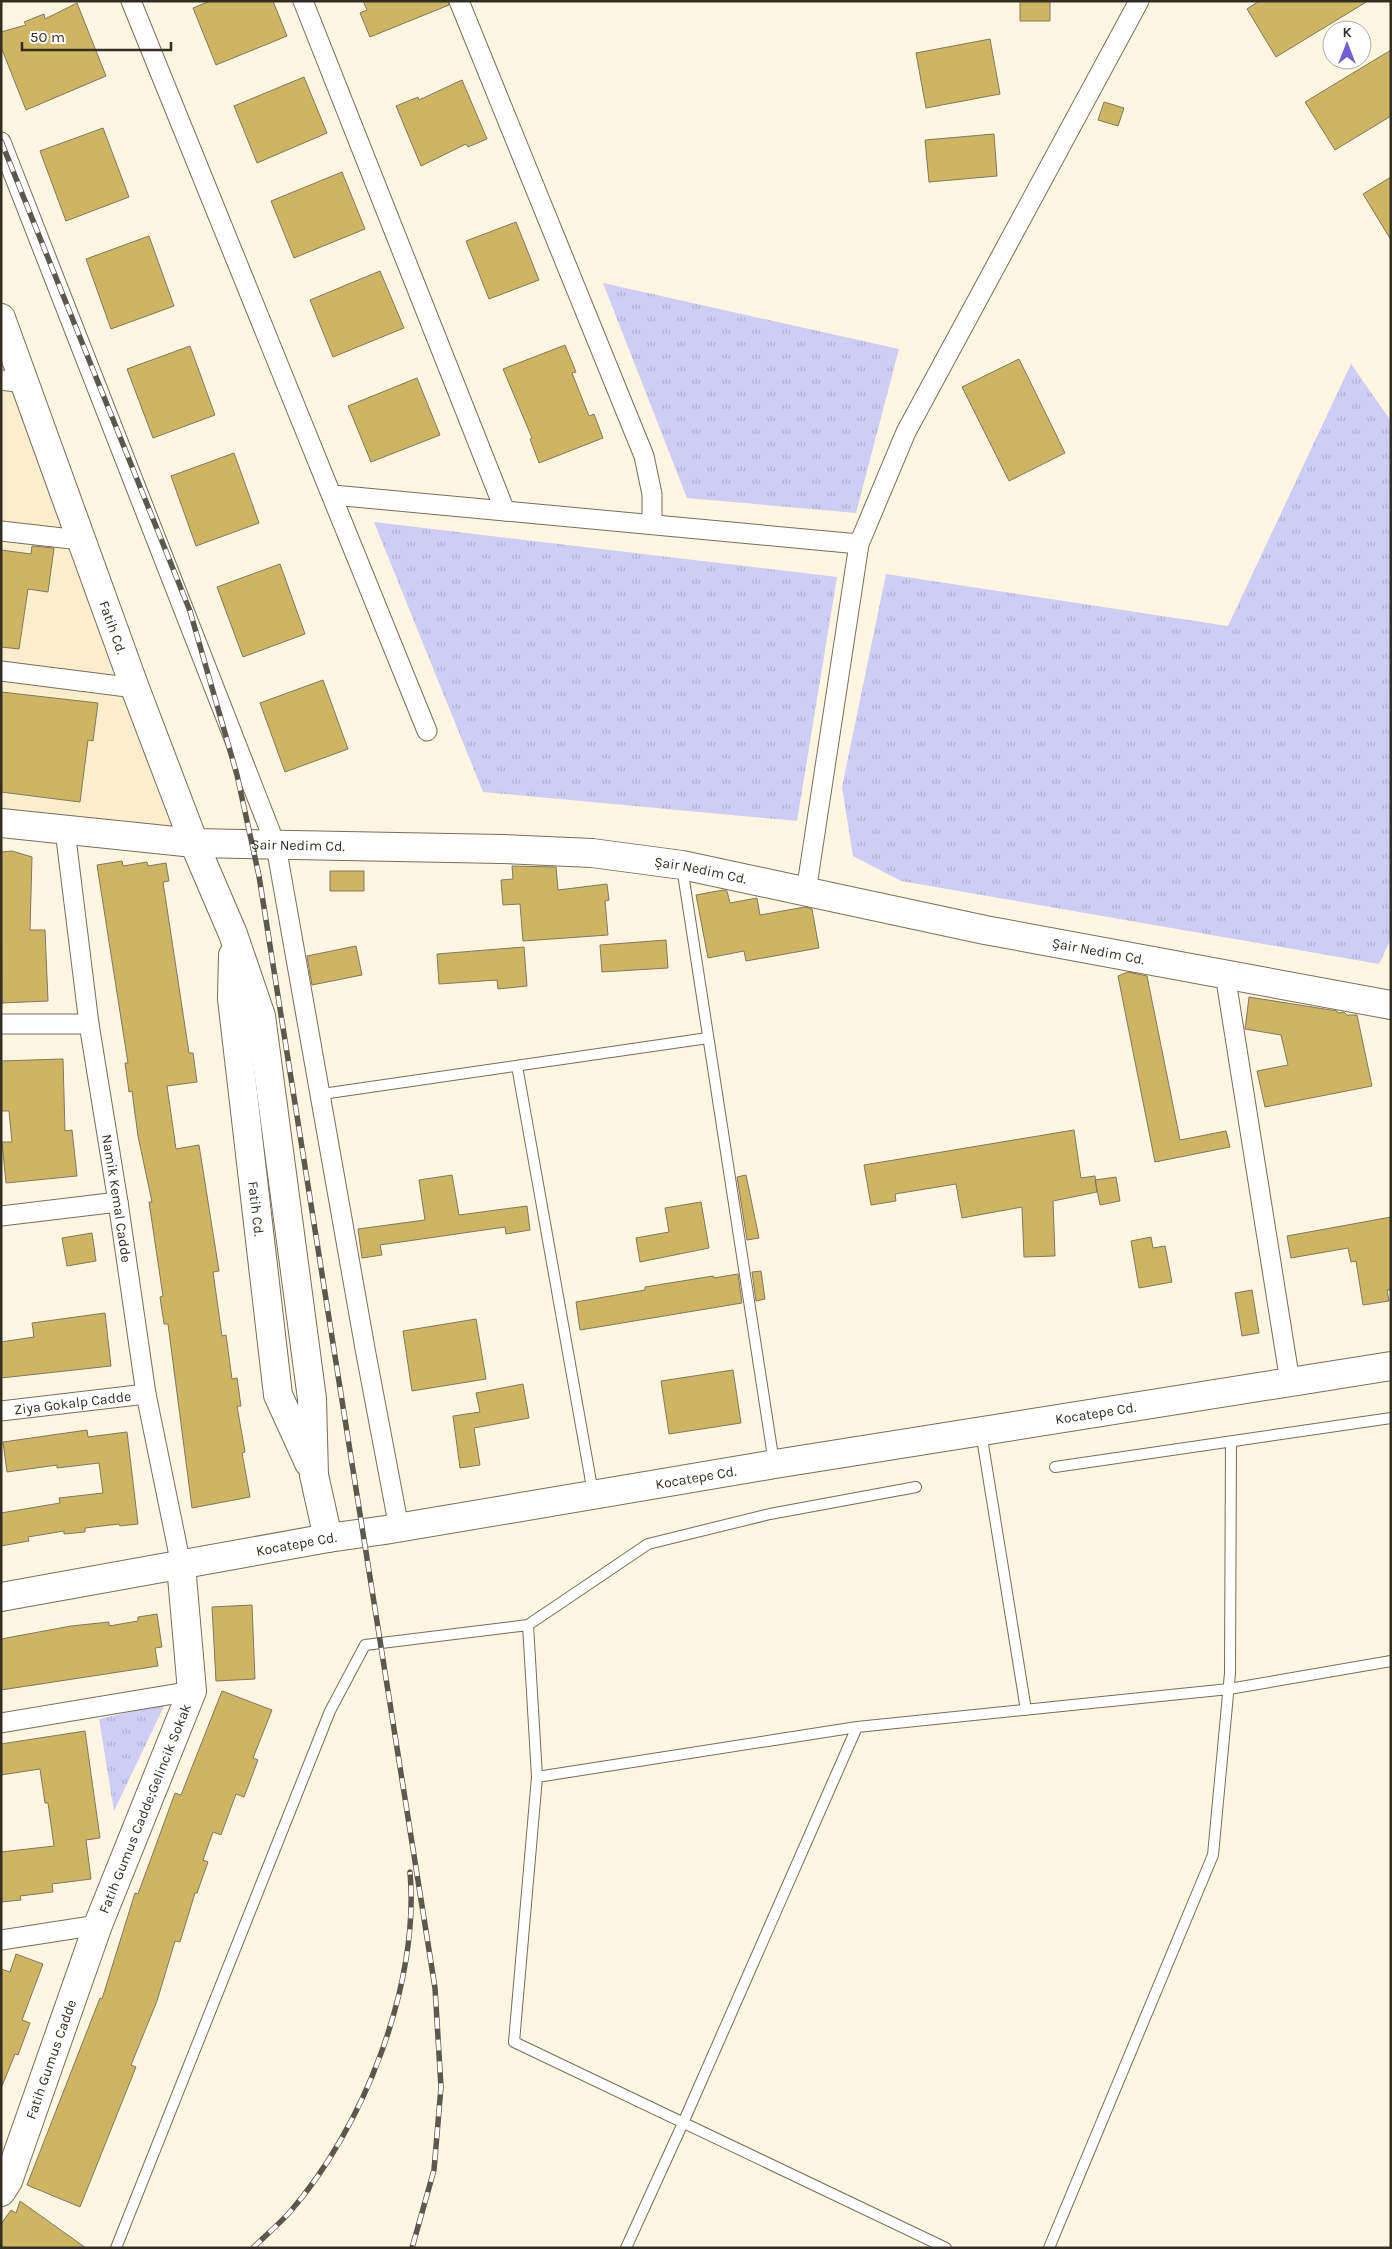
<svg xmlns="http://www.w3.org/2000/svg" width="1392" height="2249" viewBox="0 0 1392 2249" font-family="Karla,sans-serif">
	<defs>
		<pattern id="grass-tufts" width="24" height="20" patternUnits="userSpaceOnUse" patternTransform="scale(1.25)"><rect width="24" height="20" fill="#cdcdf6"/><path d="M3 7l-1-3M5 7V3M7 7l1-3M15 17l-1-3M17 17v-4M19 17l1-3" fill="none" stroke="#b0b0d3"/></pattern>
	</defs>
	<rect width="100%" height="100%" fill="#fef6e1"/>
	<path fill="#faeecc" d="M1 318 194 843 1 823Z"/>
	<path fill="url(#grass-tufts)" d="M603 283 899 349 856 513 687 498Z
		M1351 364 1391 421V939L1379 964 901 881 853 856 842 787 886 574 1228 626Z
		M374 522 837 577 797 821 483 792Z
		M165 1704 114 1811 99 1719Z"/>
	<path fill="#cfb461" stroke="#817860" d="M210 1H273L287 36 216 65 193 8Z
		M363 1H448L449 5 370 37 360 13 367 10Z
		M1020 1H1050V21H1020Z
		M1259 1H1368L1276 57 1247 9Z
		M77 3 106 76 26 110 1 47V32L26 25 24 22 44 14 45 19Z
		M990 39 1000 94 926 108 916 53Z
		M1391 50V116L1335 150 1305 102Z
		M304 77 327 133 257 163 234 106Z
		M462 80 487 139 468 147 466 144 421 166 396 106 418 97 419 100Z
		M1104 102 1124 108 1118 126 1098 120Z
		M103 128 129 197 66 221 40 151Z
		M994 134 997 176 929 182 925 140Z
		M342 172 365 229 294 258 271 201Z
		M1391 177V240L1363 194Z
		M516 222 539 280 489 299 466 241Z
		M149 236 174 306 111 329 86 259Z
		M380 271 404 328 333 357 310 300Z
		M565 345 576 372 572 373 589 416 594 414 603 438 539 463 530 439 532 438 503 369Z
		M190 346 215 415 153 438 127 369Z
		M1019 359 1065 453 1009 481 962 387Z
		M417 378 440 435 371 462 348 406Z
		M234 453 259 523 196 546 171 476Z
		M32 546 54 548 48 592 28 589 19 649 1 647V550L31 554Z
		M280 564 305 634 243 657 217 587Z
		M323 680 348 749 285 772 260 703Z
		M1 692 98 703 93 741 88 740 80 802 1 792Z
		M12 851 32 857 30 930H45L48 1001 2 1003 1 852Z
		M122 861 123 866 147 862 148 866 166 863 169 881 163 882 189 1053H193L197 1082 167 1086 176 1149 199 1145 219 1271 213 1272 222 1336 226 1335 232 1379 237 1378 241 1406H237L245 1452 242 1453 250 1497 192 1508 168 1324H164L160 1297 163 1296 149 1202H152L138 1136 132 1091 129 1092 125 1063H128L97 865Z
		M512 866 556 867 558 890 607 884 609 900 605 901 608 935 523 941 520 904 503 905 501 880 513 879Z
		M330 871H364V891H330Z
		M723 890 727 891 730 903 757 898 760 915 805 907 812 909 819 948 746 961 744 951 708 958 696 895Z
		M666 940 668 968 602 972 600 945Z
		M356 946 362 975 312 985 307 956Z
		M524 947 527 986 498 989 497 980 439 984 437 954Z
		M1128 972 1147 976 1180 1140 1226 1131 1230 1147 1155 1162 1118 976Z
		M1249 997 1337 1011 1338 1013 1344 1012 1347 1015H1357L1372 1086 1265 1107 1257 1071 1288 1065 1281 1035 1245 1029Z
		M63 1059 65 1131 72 1130 77 1176 6 1183 2 1142H12L9 1111H1V1061Z
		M1074 1130 1081 1178 1095 1176 1097 1192 1053 1201 1055 1256 1024 1257 1022 1207 962 1218 956 1184 895 1194 896 1201 871 1205 864 1165Z
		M452 1175 459 1215 527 1206 530 1230 506 1234 505 1227 380 1245 382 1255 362 1258 358 1229 425 1220 419 1180Z
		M746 1175 759 1238 747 1240 737 1177Z
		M1116 1177 1120 1201 1100 1205 1095 1180Z
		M701 1202 709 1248 640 1262 636 1238 669 1232 665 1208Z
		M1391 1217V1290H1387L1389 1301 1363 1305 1356 1261 1351 1262 1348 1248 1291 1258 1287 1236Z
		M92 1233 96 1261 67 1266 62 1238Z
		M1151 1237 1153 1248 1165 1246 1172 1282 1139 1288 1131 1241Z
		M761 1271 765 1299 756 1301 752 1272Z
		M738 1274 742 1303 580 1330 576 1302 645 1290V1287L713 1276 714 1278Z
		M1252 1290 1259 1333 1242 1336 1235 1293Z
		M105 1313 111 1366 1 1378V1342L34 1337 32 1323Z
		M476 1319 486 1379 412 1391 403 1331Z
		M733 1370 741 1423 669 1434 661 1381Z
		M523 1384 529 1418 474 1428 480 1465 460 1468 453 1416 480 1412 476 1393Z
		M87 1430 88 1437 127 1432 138 1524 120 1526 119 1524 85 1528V1532L64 1534V1531L28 1537 29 1541 1 1546V1513L60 1503 59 1498 103 1493 99 1463 57 1468V1465L7 1472 3 1442Z
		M252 1605 255 1679 216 1681 212 1607Z
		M157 1614 162 1647 155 1648 158 1666 1 1690V1639L71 1626 109 1622V1626L138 1621V1617Z
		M222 1691 272 1710 253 1758 258 1760 244 1797 236 1794 221 1835 213 1832 203 1860 208 1862 197 1893H195L180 1942 175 1941 157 2001 131 2065 136 2067 80 2207 27 2185 100 1998 102 1999 135 1893 138 1894 175 1793 181 1795Z
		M85 1731 100 1838 86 1840 91 1879 52 1884 53 1892 20 1896 21 1900 1 1902V1852L54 1846 48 1803H45L40 1769 1 1775V1744Z
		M16 1954 43 1964 22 2020 30 2023 18 2055 15 2054 2 2086 1 1969 10 1972Z
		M20 2201 86 2248H1V2224L11 2210 16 2213Z"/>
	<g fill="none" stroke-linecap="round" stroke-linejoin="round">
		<defs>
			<path id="lane" d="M682 867 774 1463
				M517 1066 593 1493
				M322 1094 708 1038
				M981 1432 1026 1710
				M1055 1467 1391 1418
				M528 1625 537 1777 514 2042 946 2248
				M537 1777 857 1727 1229 1689 1391 1661
				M116 2248 330 1711 365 1645 528 1625 648 1544 770 1514 916 1487
				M626 2248 683 2123 857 1727
				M1049 2248 1213 1855 1230 1673 1231 1442"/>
			<g id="street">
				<path d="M131 1 427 731"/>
				<path d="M303 1 505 511 333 495"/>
				<path d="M459 1 644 456 652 494V524"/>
				<path d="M1 142 276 846 366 1354 399 1528"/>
				<path d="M1 380 23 383"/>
				<path d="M505 511 859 544 906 432 1139 1"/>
				<path d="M1 531 80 540"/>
				<path d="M1 671 135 688"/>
				<path id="s1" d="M65 830 89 1024 118 1202 146 1394 181 1565"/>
				<path d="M806 892 859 544"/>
				<path d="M1225 974 1290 1382"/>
				<path d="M1 1024H89"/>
				<path d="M1 1216 118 1202"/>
				<path id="s2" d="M1 1411 146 1394"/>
				<path d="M1 1723 192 1691"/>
				<path d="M1 1940 98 1925"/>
			</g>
			<g id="secondary">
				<path id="s3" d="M1 318 135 688 194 843 233 934 261 1016 312 1399 314 1475 328 1538"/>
				<path id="s4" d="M1 823 194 843 502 849 592 853 682 865 985 930 1391 1005"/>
				<path id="s5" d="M233 955 232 999 278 1395 309 1463"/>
				<path id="s6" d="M1 1597 328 1538 385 1530 775 1464 1391 1366"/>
				<path id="s7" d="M1 2192 8 2181 98 1925 192 1691 181 1565"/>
			</g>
		</defs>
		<use href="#lane" stroke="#766e56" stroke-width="12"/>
		<use href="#street" stroke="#766e56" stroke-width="21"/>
		<use href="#secondary" stroke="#766e56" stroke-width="30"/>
		<use href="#lane" stroke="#fff" stroke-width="10"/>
		<use href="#street" stroke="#fff" stroke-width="19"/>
		<use href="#secondary" stroke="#fff" stroke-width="28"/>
		<defs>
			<path id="rail" d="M1 141 190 611 237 775 259 876 435 1988 441 2087 434 2170 412 2248
				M253 2248C265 2236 278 2225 289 2213 363 2129 420 1985 410 1872"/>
		</defs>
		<use href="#rail" stroke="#5d584c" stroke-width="5.5"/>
		<use href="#rail" stroke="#fff" stroke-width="4" stroke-dasharray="11" stroke-linecap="butt"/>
	</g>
	<g text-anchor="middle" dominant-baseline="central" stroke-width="5" stroke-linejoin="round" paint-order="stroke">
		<g font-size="14" fill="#322e24" stroke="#fff">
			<text stroke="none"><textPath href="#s3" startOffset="329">Fatih Cd.</textPath></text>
			<text stroke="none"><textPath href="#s4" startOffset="298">Şair Nedim Cd.</textPath></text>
			<text stroke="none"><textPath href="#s4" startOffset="702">Şair Nedim Cd.</textPath></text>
			<text stroke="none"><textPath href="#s4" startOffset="1108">Şair Nedim Cd.</textPath></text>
			<text stroke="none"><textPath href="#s1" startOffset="372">Namik Kemal Cadde</textPath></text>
			<text stroke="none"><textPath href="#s5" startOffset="255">Fatih Cd.</textPath></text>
			<text stroke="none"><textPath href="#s2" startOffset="72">Ziya Gokalp Cadde</textPath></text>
			<text stroke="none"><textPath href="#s6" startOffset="1110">Kocatepe Cd.</textPath></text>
			<text stroke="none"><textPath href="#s6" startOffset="705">Kocatepe Cd.</textPath></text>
			<text stroke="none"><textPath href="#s6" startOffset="300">Kocatepe Cd.</textPath></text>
			<text stroke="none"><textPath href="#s7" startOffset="410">Fatih Gumus Cadde;Gelincik Sokak</textPath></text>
			<text stroke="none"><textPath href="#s7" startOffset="142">Fatih Gumus Cadde</textPath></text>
		</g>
	</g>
	<rect width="1392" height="2249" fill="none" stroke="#322e24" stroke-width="5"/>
	<g transform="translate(1347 45)"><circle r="24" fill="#ffffff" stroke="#adaba7"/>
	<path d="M0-4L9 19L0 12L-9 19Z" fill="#6e5ed8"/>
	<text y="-8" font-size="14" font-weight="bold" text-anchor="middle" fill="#322e24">K</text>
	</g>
	<path d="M22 42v8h149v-8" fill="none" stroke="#322e24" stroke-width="2.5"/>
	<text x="30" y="42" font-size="15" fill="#322e24" stroke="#ffffff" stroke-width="4" paint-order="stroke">50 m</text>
</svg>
